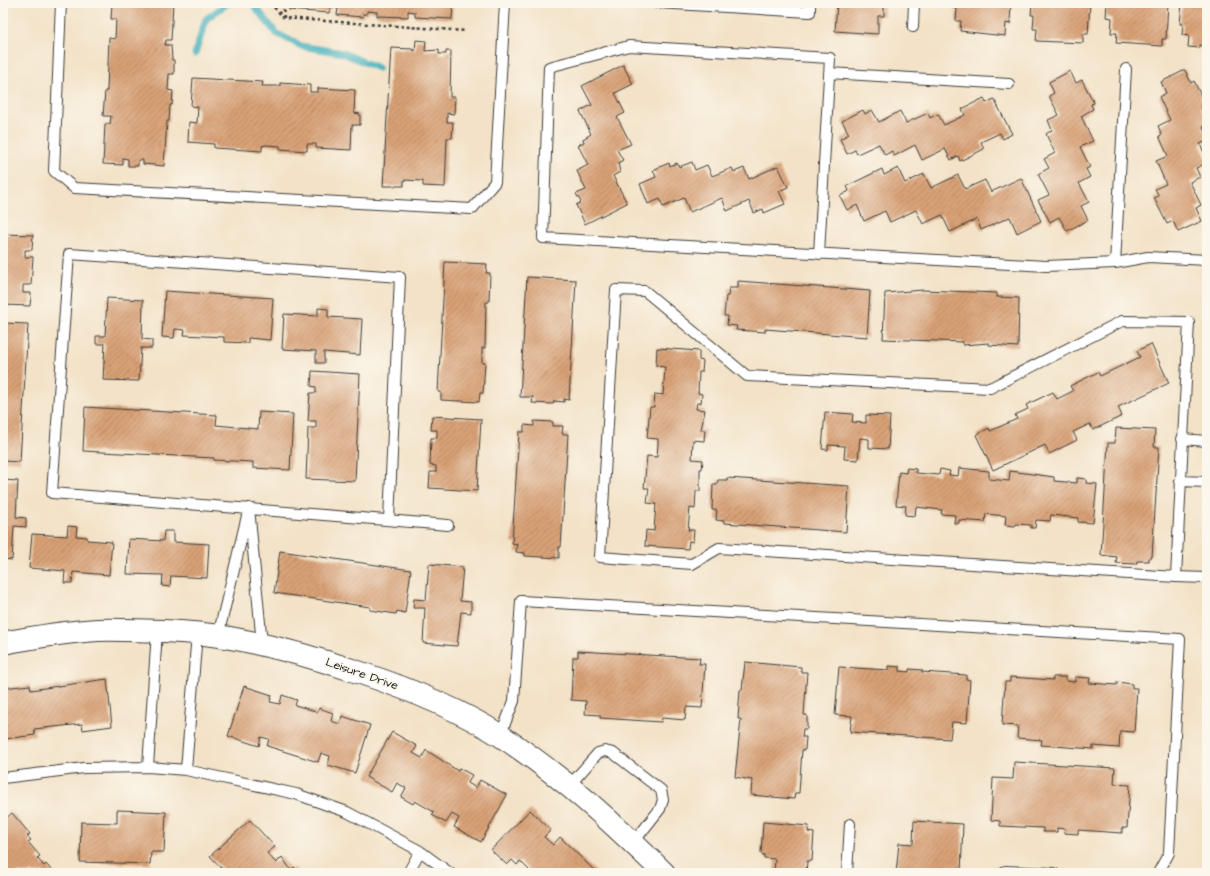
<svg xmlns="http://www.w3.org/2000/svg" width="1210" height="876" viewBox="0 0 1210 876" font-family="'Architects Daughter',sans-serif">
	<defs>
		<pattern id="building-hatch" width="6" height="6" patternUnits="userSpaceOnUse"><rect width="6" height="6" fill="#d9a176"/><path d="M-1 1l2-2M0 6l6-6M5 7l2-2" fill="none" stroke="#af8260"/></pattern>
	</defs>
	<rect width="100%" height="100%" fill="#fbf7ec"/>
	<filter id="ink" filterUnits="userSpaceOnUse"><feTurbulence type="fractalNoise" baseFrequency=".025" numOctaves="2"/><feDisplacementMap in="SourceGraphic" scale="8" xChannelSelector="R" yChannelSelector="G"/><feConvolveMatrix kernelMatrix="1 2 1 2 8 2 1 2 1" color-interpolation-filters="sRGB"/></filter>
	<filter id="wash" filterUnits="userSpaceOnUse"><feTurbulence type="fractalNoise" baseFrequency=".012" numOctaves="4" result="noise"/><feDisplacementMap in="SourceGraphic" scale="16" xChannelSelector="R" yChannelSelector="G"/><feGaussianBlur stdDeviation="0.9" result="paint"/><feColorMatrix in="noise" values="0 0 0 0 0 0 0 0 0 0 0 0 0 0 0 0 0 1.4 0 .05"/><feComposite in="paint" operator="in"/></filter>
	<g filter="url(#wash)">
		<rect width="100%" height="100%" fill="#f3e2c7"/>
		<g fill="none" stroke-linecap="round" stroke-linejoin="round">
			<path stroke="#3fafbb" stroke-width="7" d="M252 3 276 33 301 46 343 53 378 68
				M195 54 206 19 228 3"/>
		</g>
		<g id="blocks">
			<path fill="url(#building-hatch)" d="M112 3H148V5L151 6V3H160V5L173 3 171 40H166L165 45H171L172 60H174V74H169L168 90 173 91 172 105H170L169 121H167L164 166 143 164V160H138V166H128V159L123 158V165L103 164 105 124H110L111 116H103L105 91H107L109 38 115 39 116 19H111Z
				M290 3H453L452 19 415 17V12L408 11V17L377 16V12L367 11V14H363V17L337 15 338 8 330 7 329 13 289 10Z
				M837 3H884V16H878V34L835 31Z
				M952 3H1011L1010 24 1006 23 1005 36 960 31 961 21H956L957 9 952 8Z
				M1032 3H1090L1088 34H1083V43L1036 41 1037 29H1033L1034 15H1031Z
				M1107 3H1168L1166 39H1162V46L1116 43 1117 33H1111L1112 18 1106 17Z
				M1182 3H1207V46L1200 45V48L1188 47 1189 36 1182 35 1183 24H1180Z
				M416 40 426 41 425 51 439 50V54H446V51H451L450 97H455L454 114 447 113V122H453L452 138H447L445 187 423 186V181L404 180V186H383L391 48 412 49 415 51Z
				M623 65 633 84 615 93 625 113 617 117 631 144 617 150 623 160 618 163 620 172 613 176 627 203 585 224 576 205 581 202 576 194 586 190 577 171 588 165 578 145 584 142 583 139 591 134 580 111 592 105 582 86Z
				M1185 70 1191 83 1194 81 1205 104 1200 106 1207 121V124L1203 127 1207 135V141L1200 144 1207 159V163L1196 168 1200 177 1190 182 1201 205 1196 208 1202 221 1178 232 1173 221 1167 224 1154 198 1159 196 1155 189 1166 184 1156 161 1168 156 1159 136 1162 135 1158 126 1170 120 1159 97 1166 93 1161 82Z
				M1070 71 1076 83 1082 80 1094 103 1091 104 1093 109 1081 116 1093 141 1080 147 1090 167 1086 169 1090 177 1079 183 1089 202 1081 206 1088 220 1067 231 1059 217 1050 222 1038 200 1049 195 1038 174 1049 168 1044 159 1055 153 1046 134 1052 130 1048 120 1059 115 1049 96 1054 93 1049 82Z
				M193 78 263 82 262 86H280V83L310 85V92H318V88L355 90 354 113 360 114V125H352L351 150 316 148V144H307V151L280 149V146L266 145 262 146V151L214 148V144L188 142 189 122 197 123 198 107 191 106Z
				M984 98 986 103 994 99 1012 134 1003 139 1000 133 981 142 984 149 960 161 958 156 951 160 945 149 922 160 915 145 894 156 892 151 885 155 879 144 857 154 855 150 847 154 840 139 849 134 842 121 863 110 865 114 872 110 879 122 900 111 906 123 928 113 930 118 938 114 944 125 965 115 962 109Z
				M692 162 695 170 707 165 712 176 732 168 734 172 744 168 749 179 778 166 788 187 779 191 785 204 764 213 763 209 754 213 749 201 727 211 722 198 690 212 684 198 663 207 660 199 648 204 640 184 656 177 653 170 669 163 670 166 677 163 679 167Z
				M898 168 905 183 924 174 931 188 958 175 965 189 985 180 991 192 1021 178 1041 221 1017 233 1010 217 981 230 977 219 950 232 942 215 923 224 916 210 890 222 885 211 864 221 857 205 847 210 840 196 849 191 847 186 882 169 884 175Z
				M3 234 33 235 32 250H25V257H33L31 285H23V293H31L30 306 3 305Z
				M445 262 487 264 486 273H490L489 302H486L485 348H482V363H485L483 393H480L479 402 441 400V392H438Z
				M527 277 576 280 569 400 564 399V402L554 401 553 404 532 403 533 397H520Z
				M738 281 870 291 867 337 765 329V332L736 330 737 326 727 325 728 316H724L726 296H728L729 288H738Z
				M923 290 997 293V297L1019 298 1018 347 989 345V343L963 345V342L883 339 885 293Z
				M165 291 273 298 270 340 248 338V343L224 342V337L184 335 185 330 175 329 174 338 162 337Z
				M107 298 143 300 142 339 152 340V348H141L139 381 103 380 105 344H96V336H105Z
				M318 308 328 309V317L362 319 360 355 324 352V363H316V351L282 349 284 314 318 316Z
				M3 323 28 324 20 462 3 461Z
				M1151 344 1169 383 1118 407 1122 416 1093 430 1090 424 1073 432 1077 440 1049 454 1045 445 993 470 976 435 989 428 990 431 1017 419 1015 415 1028 409 1026 405 1053 392 1057 399 1073 391 1070 386 1098 372 1100 376 1140 357 1137 351Z
				M657 348 699 351V360L703 361 702 372H699L698 393 702 394 701 403H697L696 409 705 410 701 430H705L704 441 693 440 692 459 703 460 702 469H700V491H696L695 509 690 508 688 530H694L693 542 689 541 688 549 645 546 646 530 654 531 656 504 647 503 649 488H644L647 456 657 457 658 444V439L647 438 650 407H654L655 394 663 395 665 367 656 366Z
				M312 371 360 374 355 481 306 479 308 428H316V421H308L310 393H316V387L311 386Z
				M85 407 217 415 216 425 258 429 259 412 293 414 290 470 253 468V462L214 460V458L83 451Z
				M825 412 853 414 852 422 866 423V415L890 416 888 449 869 448V439L860 438 858 460 844 459 845 446 828 445V450L822 449Z
				M432 416 481 419 477 491 429 488 430 472H436V466L430 465 431 438H437V430H431Z
				M534 421 553 422V426H563L562 434H568L561 547H559V558L525 556V553L516 552 517 544 512 543 519 432H524V425L534 426Z
				M1116 428 1155 430 1154 447H1159L1152 557H1149V561H1137L1136 564 1116 563 1117 557 1101 555 1108 443H1115Z
				M907 468 916 469V473L939 475 940 469 950 471 949 475 958 476 959 468 989 471V479L1009 481 1010 471 1054 477V481L1077 483V478L1086 479V483L1097 484 1093 523 1078 522V518L1051 515 1050 521 1036 520 1035 528H1031V525L1016 524 1015 526 1005 525 1006 516 986 514 985 522 959 520V523H954L955 515 941 514 942 510 916 507 915 516 905 515 906 506 896 505 899 472 906 473Z
				M727 478 849 486 846 532 724 523V521L716 520 717 510H712L713 484H717L718 480H727Z
				M3 480 18 481 16 517 26 518V527L14 526 12 560 3 559Z
				M68 526 77 527 76 536 87 537V540L112 542 109 575 73 572 72 583H64L65 571 29 568 32 534 67 536Z
				M164 531H173V542L209 544 207 578 171 576 170 587 162 586 163 575 127 574 129 539 163 541Z
				M280 551 411 570 405 613 397 611 396 614 370 610V607L274 593Z
				M429 564 463 567 460 601 471 602V613L461 612 457 646 423 643 425 608H413L414 599 426 600Z
				M578 651 700 658 699 664H705L702 708 686 707 685 720 662 718 661 722 600 718V715L585 714 586 701 571 700 573 657H578Z
				M745 662 801 667V672H807L804 715H807V729H803L802 737H806L805 750H802L799 793H795L794 799 751 795 752 780 735 777 741 719H738L740 690H742Z
				M888 666 900 667V671L909 672V669L922 670V672L966 675V679L970 680 967 723 952 722 950 739 850 732 852 716 835 715 839 667 888 670Z
				M1010 677 1053 680V677H1066V681L1075 682V677L1090 678 1089 683 1117 685V682L1132 684V688H1137L1134 732 1120 731 1119 748 1093 746V749L1041 745 1042 740 1017 738 1018 726 1002 725 1005 682H1010Z
				M107 679 112 726 83 730 82 724 34 729 35 735 5 739 3 723V688L30 685 31 690Z
				M244 686 272 695 270 702 280 704 282 695 297 700 295 705 318 712 319 708 333 713 331 721 340 724 342 716 370 725 355 773 328 765 330 756 321 753 318 762 267 746 269 739 261 737 259 746 228 736Z
				M392 732 417 746 413 753 422 758 426 750 458 771 459 768 472 775 468 783 476 788 480 780 507 795 481 842 454 827 459 818 452 814 446 823 432 815 434 812 415 801 413 804 401 797 406 788 397 783 392 792 366 777Z
				M1014 762 1115 768 1114 784 1130 785 1127 828H1122V833L1078 830V834L1064 833 1065 829 1057 828V832H1043V828L1000 826V821L991 820 993 778 1013 779Z
				M117 810 166 812 164 852H151L150 864 80 862 81 822 117 823Z
				M530 810 551 830 544 837 553 845 560 837 597 873H526L529 870 520 861 517 865 512 860 507 865 491 850Z
				M12 813 30 834 27 836 31 840 28 842 40 856 37 858 44 866 46 864 54 873H3V821Z
				M250 820 275 847 267 853 276 863 282 857 291 870 294 867 299 873H226L210 856Z
				M914 821 963 824 961 873H896L899 843 913 844Z
				M763 822 809 826 808 832 814 833 812 861H807L806 873H774L775 859 764 858V855L761 854Z"/>
		</g>
	</g>
	<g filter="url(#ink)">
		<use href="#blocks" fill-opacity="0" stroke="#3c3a36" stroke-width="1"/>
		<g fill="none" stroke-linecap="round" stroke-linejoin="round">
			<defs>
				<path id="lane" d="M61 3 54 171 74 188 472 209 495 182 505 3
					M657 3 810 12V3
					M913 27 914 3
					M829 73 1009 84
					M819 254 830 58 629 46 549 67 543 238 1046 266 1115 263 1148 257 1207 260
					M1115 263 1126 69
					M616 290 645 291 747 376 990 388 1122 321 1189 322 1176 577 719 548 692 564 600 557Z
					M1182 439 1207 441
					M1180 481 1207 482
					M249 508 262 644
					M389 520 400 277 69 254 52 493 448 525
					M1176 577 1207 578
					M218 636 247 516
					M500 736 514 701 521 601 1180 639 1169 853 1158 873
					M148 767 157 631
					M186 770 197 633
					M3 778 84 768 148 767 186 770 296 794 347 812 420 851 450 873
					M569 786 598 753 605 751 613 753 661 790 663 800 660 809 633 843
					M408 873 420 851
					M847 873 850 824
					M1005 873V871L1054 873"/>
				<path id="secondary" d="M3 643C34 637 66 632 98 630 119 629 142 631 164 631 182 632 200 633 219 636 267 644 314 657 361 673 409 689 457 708 501 736 561 775 613 823 664 873"/>
			</defs>
			<use href="#lane" stroke="#3c3a36" stroke-width="12"/>
			<use href="#secondary" stroke="#3c3a36" stroke-width="24"/>
			<path stroke="#3c3a36" stroke-width="2.5" stroke-dasharray="3 3" stroke-linecap="butt" d="M270 3 284 18
				M283 3 284 18 466 31"/>
			<use href="#lane" stroke="#fff" stroke-width="10"/>
			<use href="#secondary" stroke="#fff" stroke-width="22"/>
		</g>
	</g>
	<g text-anchor="middle" dominant-baseline="central" stroke-width="3.5" stroke-linejoin="round" paint-order="stroke">
		<g font-size="12" fill="#1c1c1c" stroke="#fbf7ec">
			<text transform="translate(362 674) rotate(19)">Leisure Drive</text>
		</g>
	</g>
	<rect width="1210" height="876" fill="none" stroke="#fbf7ec" stroke-width="16"/>
</svg>
